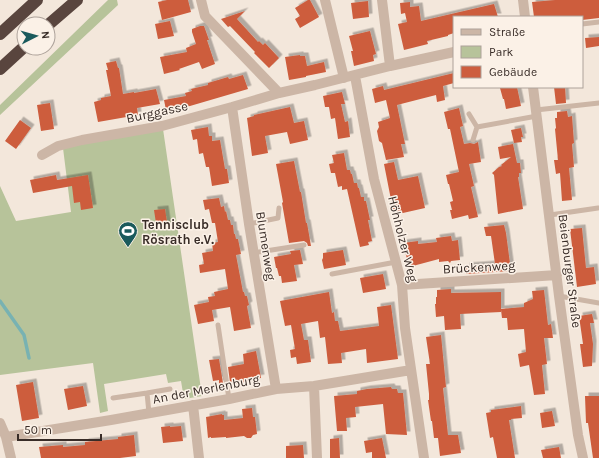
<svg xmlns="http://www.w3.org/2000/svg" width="599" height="458" viewBox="0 0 599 458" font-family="Karla,sans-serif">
	<defs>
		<filter id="shadow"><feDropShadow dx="3.5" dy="-3.5" stdDeviation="0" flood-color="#0004"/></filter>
	</defs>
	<rect width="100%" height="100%" fill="#f3e7db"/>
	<path fill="#b7c39a" d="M108 0H117L118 5 0 115V105Z
		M163 129 202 396 184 399 181 381 168 383 166 374 104 384 108 411 100 413 93 363 0 375V186L16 221 71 212 63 148Z"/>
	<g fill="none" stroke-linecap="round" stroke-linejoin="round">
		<path stroke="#78b2b2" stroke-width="3.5" d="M0 301 24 335 29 358"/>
	</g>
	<path fill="#cd5d3e" filter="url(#shadow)" d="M167 0H188L191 12 162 20 158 2Z
		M308 0H310L319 17 300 28 295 19 300 16 295 8Z
		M555 0H599V18L582 20V17H534L532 2Z
		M368 1 369 17 353 19 351 3Z
		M410 2V7L419 6 421 21 494 4 498 17H454V33L448 35V36L427 41 428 44 404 50 398 24 407 22 405 13 401 14 400 3Z
		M245 11 237 19 258 42 259 41 263 45 265 43 279 58 269 68 254 53 255 52 230 26 228 27 221 19Z
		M170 21 174 36 158 39 155 24Z
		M200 26H204L209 40H207L215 64 202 69 199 62 179 69 180 70 164 74 160 57 187 52 186 48 196 44 192 32V29Z
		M370 31 376 54 373 55 374 61 354 66 351 51H353L349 36Z
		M599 37V46L586 48 585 38Z
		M300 55V56H305L307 66 324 62 326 72 306 76V77L289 80 285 57Z
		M116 61 118 68H119L123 94 134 92V93L156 89 160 104 137 108 138 115 98 122 94 102 101 100V98L111 96 106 70H108L106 63Z
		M454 73V83L443 86 445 100 437 102 436 95 397 105 405 144H401L404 157 386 160 382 143 379 141 377 131 379 127 378 122 390 118 386 100 375 103 372 89 383 86 384 90Z
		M243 75 248 89 190 106 166 110 164 100 186 96 185 93 192 91 191 89 208 85V83L228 77 229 79Z
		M507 87H517L521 106 506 109 504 99H503L500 88Z
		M554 87H565L566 103 556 104Z
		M342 92 345 104H341L345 122 348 121 350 137 338 139 335 118 331 119 329 107H325L323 96Z
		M50 103 54 129 41 131 37 105Z
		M290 107 294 123 304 121 308 140 290 144 287 132 265 136 268 153 252 156 247 118 254 116V115Z
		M459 108 463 126 460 127 464 144 470 143 474 144 478 142 481 162 469 164 474 186 471 187 478 217 469 219 468 215 452 219 450 210H452L450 202 453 201 449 184H448L446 175 459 172 450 129H448L444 112Z
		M567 111 568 117 572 116 574 143 572 144 574 167 569 168 572 200 562 201 560 173 556 174 554 160H558L555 129 556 128 555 118H557V112Z
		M20 120 31 128 16 149 5 141Z
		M208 127 209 136H212V141L220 140 225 169H227L229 183 212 186 209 167H206L203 153 199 154 197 139 193 140 191 130Z
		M521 128 523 137H521L522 142 514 143 511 130Z
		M513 144 517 163H520L521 173H519V177H518L523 209 498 214 494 175 492 173 499 167 502 166 501 165 511 157 500 159 498 147Z
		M344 153 347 170H350L351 174H352L354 183H357L358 188H359L361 197H364V201H366L370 220H368L372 241 368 242 369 245 360 247 347 189 342 190V186L338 187 335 173H331L329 164 334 163 332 155Z
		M294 161 300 192H301L306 223H307L311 246H308L307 243 304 241 289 243 282 203 283 202 276 164Z
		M394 162 398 180 418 176 425 208 394 215 384 164Z
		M56 175 57 180 88 175 93 208 81 210 80 202 74 203 72 186 33 193 30 180Z
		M219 198 221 207 224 206 225 212 226 211 228 220H230L231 225H233L234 234H235L236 239H238L241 254 236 255 243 292H244L245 296H247L249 305 247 306 251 328 234 331 230 307 212 310 214 321 198 324 194 305 209 302 208 297 215 296 214 292 228 289 225 269 200 273 199 265 204 264 202 253 213 251 212 243 218 242 215 223H212L209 209 205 210 203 200Z
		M165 209 168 229 157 230 154 210Z
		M504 225 506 233 511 271 466 274V266L495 264 491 236H486L484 227Z
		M582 228 586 268 594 267 596 284 577 287 570 229Z
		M451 236 452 241 458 240 460 260 451 261 450 263 448 261 439 262V259L409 267 403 243 418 241V244L437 242 436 238Z
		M300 250 303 264 294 265 297 281 282 283 281 276H279L277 268H276L274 257 291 254 290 251Z
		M343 250 346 265 324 269 322 260 323 258V253Z
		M383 274 386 289 363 293 360 278Z
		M451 289V293L501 292V309L524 307V303L533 299 532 291 544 290 548 325 551 324 553 338H544L547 364 542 365 545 394 534 395 529 365 520 367 518 354 526 352 524 329 508 330 507 318H502L501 310V312L460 314 461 329 445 330 444 316 436 317 435 304H436V297H437V290Z
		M329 292 332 313 334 312 335 321H338L340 331 379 326 377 307 391 305 398 359 367 363 366 349 341 353 342 363 328 364 325 337 320 338 318 321 301 324 304 340H308L311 362 297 364 296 357 291 358 290 350 295 349 291 325 285 326 280 301Z
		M592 314 594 323H590L593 344 592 366 583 367 580 344H583L579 316Z
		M441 335 446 387 443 388 448 435H458L461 453 440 456 438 438H434L432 421H431L428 400H429V394L426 364H430L426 337Z
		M256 351 261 378 248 380 249 381 236 384 235 381 230 382 228 367 244 364 243 354Z
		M219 359 223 383 219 384V380L213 381 209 360Z
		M33 382 39 418 22 421 16 385Z
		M83 386 87 406 68 410 64 389Z
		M391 387 392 389H397L398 393H403L407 435 386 434 383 404 355 407 356 417 346 418 347 431H337L334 396 357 394V391L367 389Z
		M585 396H599V458H593L588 423H586Z
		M521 406 522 418 511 419V420H509L515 458H497L493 437 490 438 486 413 491 412V410Z
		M252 408 253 417H255L257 434 253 435 251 438H247L244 436 226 438V437L211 438V437L208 438 206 417 222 414V415H224V420L243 418 242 409Z
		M552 411 555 426 542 428 540 413Z
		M170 426V427L181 426 183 441 163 443 161 427Z
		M134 435 136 456 120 458H41L39 447 63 445V447L85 445V442L118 439V437Z
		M339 438 340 458H330V439Z
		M382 438 386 458H372V452L366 453 364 441Z
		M303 445 304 458H286V446Z
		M559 447 561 458H543L541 450Z"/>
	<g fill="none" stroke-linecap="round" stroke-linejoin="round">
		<path stroke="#ccb6a6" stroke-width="5" d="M582 24 599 22
			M536 110 599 103
			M469 114 477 127 537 116
			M473 140 477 127
			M550 215 598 208
			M249 224 278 218 279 208
			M253 253 304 245
			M332 274 396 262
			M559 296 599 303
			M218 325 229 399
			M113 398 147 393
			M149 413 147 393 170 389"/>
		<path stroke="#ccb6a6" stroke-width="10" d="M201 0 205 16 279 93
			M325 0 344 78
			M382 0 390 66
			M523 0 525 17
			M355 76 374 179 402 285 405 328 424 458
			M533 87 559 296 578 435 583 458
			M232 107 249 224 276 389
			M42 155 58 146 82 140 162 126 232 107 279 93 315 85 390 66 454 52
			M402 285 557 275
			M314 386 317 458
			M193 405 199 458
			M0 423 6 437 11 458
			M6 437 111 420 229 399 276 389 314 386 411 370"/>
		<path stroke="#59453e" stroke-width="12" d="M48 25 77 0
			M0 34 37 0
			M0 69 24 47"/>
	</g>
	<defs>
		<symbol id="stadium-pin" viewBox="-11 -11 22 30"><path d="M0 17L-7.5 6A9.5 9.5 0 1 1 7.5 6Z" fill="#1a5a5c" stroke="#fbf1e7"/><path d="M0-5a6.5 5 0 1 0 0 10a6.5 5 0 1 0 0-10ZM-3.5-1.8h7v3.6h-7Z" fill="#fff"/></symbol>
	</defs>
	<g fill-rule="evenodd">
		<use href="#stadium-pin" x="117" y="220" width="22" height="30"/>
	</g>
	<g text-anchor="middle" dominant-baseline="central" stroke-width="3" stroke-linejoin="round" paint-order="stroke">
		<g font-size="13" fill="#382c27" stroke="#fbf1e7">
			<text transform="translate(157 112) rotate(-12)">Burggasse</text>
			<text transform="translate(403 239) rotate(76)">Höhholzer Weg</text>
			<text transform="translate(266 246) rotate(81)">Blumenweg</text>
			<text transform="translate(479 267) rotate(-3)">Brückenweg</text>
			<text transform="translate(570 271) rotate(83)">Beienburger Straße</text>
			<text transform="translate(206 389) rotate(-11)">An der Merlenburg</text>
		</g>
		<g font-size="13" font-weight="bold" fill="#382c27" stroke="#fbf1e7" text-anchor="start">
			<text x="142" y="224">Tennisclub<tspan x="142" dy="15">Rösrath e.V.</tspan></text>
		</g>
	</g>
	<rect x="453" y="16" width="130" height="72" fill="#fbf1e7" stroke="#ada29a"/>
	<rect x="461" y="29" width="20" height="6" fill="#ccb6a6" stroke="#ada29a"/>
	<text x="489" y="36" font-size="12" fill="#382c27">Straße</text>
	<rect x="461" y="46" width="20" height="12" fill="#b7c39a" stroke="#ada29a"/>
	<text x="489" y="56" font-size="12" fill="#382c27">Park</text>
	<rect x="461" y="66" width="20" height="12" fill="#cd5d3e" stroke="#ada29a"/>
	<text x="489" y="76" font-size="12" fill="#382c27">Gebäude</text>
	<g transform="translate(36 36) rotate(84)"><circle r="19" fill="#fbf1e7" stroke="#ada29a"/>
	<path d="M0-3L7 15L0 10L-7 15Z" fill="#1a5a5c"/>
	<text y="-6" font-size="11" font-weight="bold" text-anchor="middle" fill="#382c27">N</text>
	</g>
	<path d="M18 434v6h83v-6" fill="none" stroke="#382c27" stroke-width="2"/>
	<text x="24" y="434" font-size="12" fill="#382c27" stroke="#fbf1e7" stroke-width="3" paint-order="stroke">50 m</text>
</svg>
